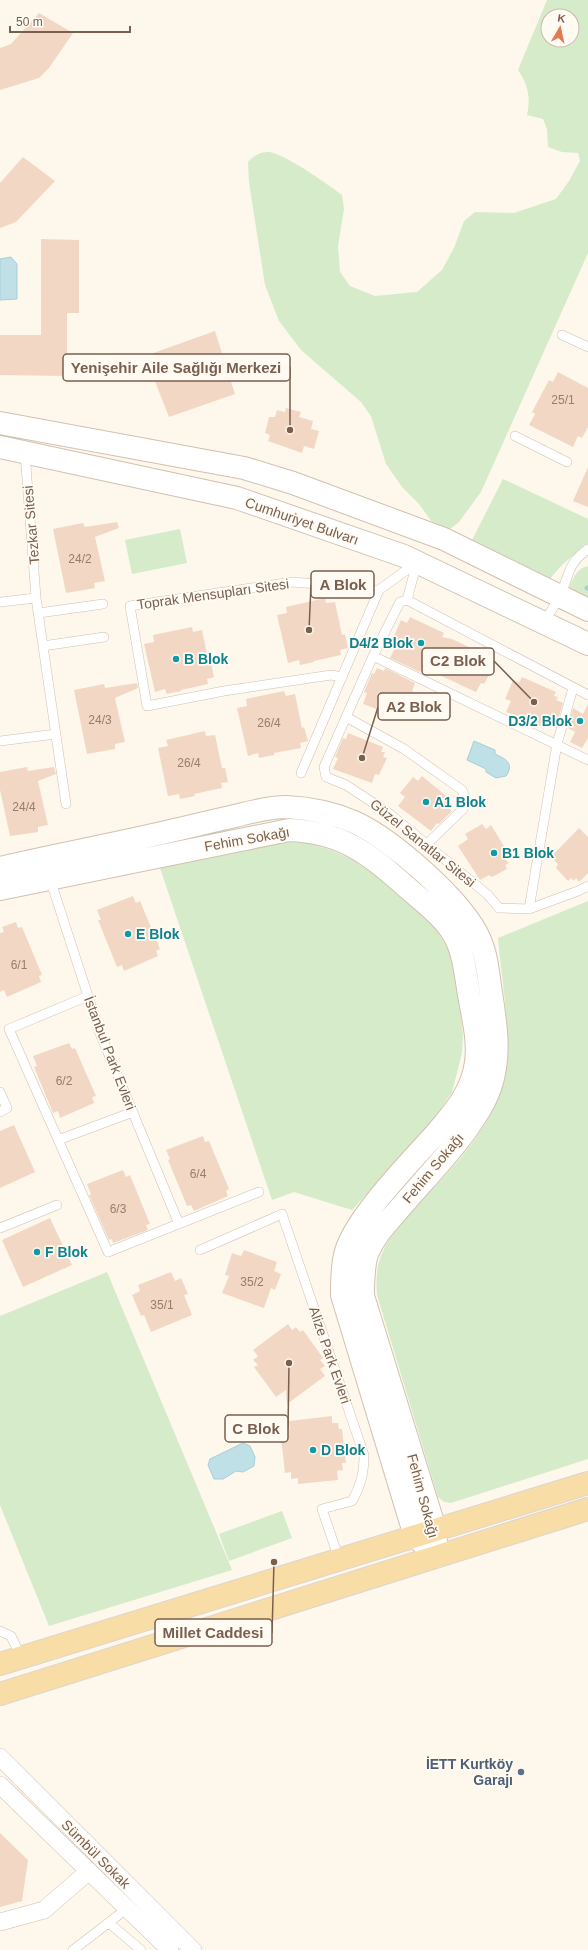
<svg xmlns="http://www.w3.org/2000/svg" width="588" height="1950" viewBox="0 0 588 1950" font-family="Arial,sans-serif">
	<rect width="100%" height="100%" fill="#fdf7ec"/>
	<path fill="#d6ebca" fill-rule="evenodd" d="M547 0H588V253L481 492 459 522 446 532 433 531 432 522 419 504 402 487 386 464 371 416 361 402 301 350 279 321 265 285 249 182 248 162C252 157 259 152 267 152 281 151 329 185 342 195L344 209 338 246 340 272 350 286 375 296 417 292 442 270 454 248 464 221 475 212 514 213 556 199 569 181 580 161 578 153 562 152 548 147 547 129 543 119 527 115C531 97 528 85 518 70ZM548 16H572V40H548Z
		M503 479 588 519V548C566 556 554 574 541 591L465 554Z
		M180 529 187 563 132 574 125 540Z
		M588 566V606L568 595C570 583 575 569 588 566Z
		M286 842 307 843 331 850 354 860 371 872 433 924 450 952 456 972 463 1034 462 1053 452 1092 435 1117 418 1138 352 1210 294 1192 272 1200 160 868 266 843Z
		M588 901V1459L451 1503 444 1502 438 1497 377 1295C376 1282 376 1269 381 1256 387 1238 401 1224 414 1210 445 1174 486 1137 500 1091 515 1043 502 987 498 938Z
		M107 1272 232 1570 49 1626 0 1505V1316Z
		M282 1511 292 1538 229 1561 219 1534Z"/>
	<path fill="#c0e0e7" stroke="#a6cfd9" d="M11 257 17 264V299L0 300V259Z
		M474 741 495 750V754C505 758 515 764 506 776L496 778 486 772V769L467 760Z
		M243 1443 250 1446 255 1457 254 1466 243 1472 236 1471 223 1479H214L208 1465 210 1459Z"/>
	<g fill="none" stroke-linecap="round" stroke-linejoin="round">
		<path stroke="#a6cfd9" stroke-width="5" d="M587 588H588"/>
	</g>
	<path fill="#f2d8c4" d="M39 13 73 33 49 68 39 78 0 90V48L11 44Z
		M23 157 55 181 16 222 0 228V183Z
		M41 239 79 240V313H67V376L0 375V335H41Z
		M215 331 235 394 169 417 145 356Z
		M558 372 588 388V427L582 438 578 436 573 447 529 425 535 414 532 412 549 380 553 382Z
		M286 408 301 412 299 417 313 421 311 429 319 431 314 449 304 446 302 453 268 441 270 435 265 433 269 417H275L277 410 285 412Z
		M588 467V507L573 501Z
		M117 522 119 528 95 537 105 581 94 583 95 588 66 593 53 529 83 523 85 527Z
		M325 598 326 603 335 602 342 635 345 634 348 648 340 650 341 655 314 661V662L300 665 299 660 288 663 277 615 287 613 286 607Z
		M410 617 444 633 442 637 452 639 490 657 487 661 491 662 489 666 493 668 484 684 481 683 476 692 422 667 420 672 390 658 398 641 393 638 401 620 407 623Z
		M192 627 193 632 202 630 209 664 211 663 214 677 207 679 208 684 181 690V691L167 694 165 689 155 692 144 644 154 642 153 635Z
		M377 668 384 671 385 668 415 683 412 691 416 693 409 709 405 708 401 718 363 704 367 693 364 692 372 673 374 674Z
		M522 677 556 692 554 696 558 697 556 700 563 703 557 723 548 719 544 727 506 712 511 701 505 699 513 680 519 683Z
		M137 683 138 688 115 698 125 742 115 744V749L87 754 74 690 104 684 105 688Z
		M284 691 286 696 295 694 302 728 304 727 308 741 300 743 301 748 274 753V755L259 758 258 753 248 756 237 708 247 706 246 699Z
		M588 704V738L582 748 570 742 575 732 568 728 573 708 583 714Z
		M205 731 206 736 215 735 222 768H225L228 782 221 783 222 788 194 794 195 796 180 799 179 794 168 796 158 748 168 746 166 740Z
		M348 733 383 747 381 752H385L383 757 387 758 379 775 375 774 372 783 333 769 338 758 335 757 343 738 346 739Z
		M27 767 28 771 54 767 56 774 38 781 48 825 38 827V832L10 836 0 790V772Z
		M422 776 451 800 448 804 452 805 449 808 452 811 439 824 437 823 431 831 398 806 405 797 400 793 413 777 418 781Z
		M482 824 486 829 491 825 511 858 506 860 509 863 505 865 507 869 492 877 489 875 480 880 458 846 468 839 465 834Z
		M579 828 588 837V873L579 882 576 878 574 881 571 878 568 881 556 868 558 864 551 857Z
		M133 896 136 903 140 901 160 949 156 951 158 956 124 971 122 965 117 967 98 920H101L97 910Z
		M16 922 18 928 22 927 42 975 39 976 41 982 7 997 4 990 0 992V933L4 932 2 927Z
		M69 1043 72 1049 75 1048 96 1096 92 1097 94 1103 60 1118 58 1111 53 1113 34 1067 37 1066 33 1056Z
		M14 1125 35 1172 0 1188V1131Z
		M203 1136 205 1142 209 1141 229 1189 226 1191 228 1196 194 1211 191 1205 187 1206 168 1160 170 1159 166 1150Z
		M123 1170 126 1177 130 1175 150 1224 146 1225 148 1230 113 1243 112 1239 109 1240 89 1195 91 1194 87 1184Z
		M50 1218 72 1265 23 1287 2 1240Z
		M244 1250 277 1262 274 1271 281 1274 275 1290 271 1288 264 1308 222 1293 229 1276 225 1275 232 1253 241 1256Z
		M171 1272 175 1281 181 1278 188 1294 184 1295 192 1315 151 1332 144 1315 141 1316 132 1295 140 1291 138 1285Z
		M288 1324 292 1330 296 1327 300 1332 303 1330 323 1358 320 1360 325 1366 320 1369 325 1376 287 1404 286 1390 276 1397 254 1367 258 1365 253 1360 258 1356 253 1350Z
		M332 1416V1423H338L339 1429H342L346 1463H342L343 1470 337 1471 338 1480 298 1484V1478L291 1479V1472L285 1473 281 1437 285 1436 284 1430 290 1429 289 1421Z
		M0 1833 28 1860 22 1901 0 1907Z"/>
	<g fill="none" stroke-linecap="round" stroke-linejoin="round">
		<defs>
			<path id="lane" d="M562 335 588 347
				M515 436 567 462
				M25 453 36 598 66 804
				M417 562 407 600 588 695
				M407 600 400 602 373 656 324 767 326 777 346 785 390 814 488 895 499 908 529 909 557 744 573 688
				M0 602 36 598
				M39 613 103 604
				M544 623C549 614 555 605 560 596 570 574 567 564 588 549
				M43 646 104 637
				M373 656 588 760
				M342 677 331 675 224 691 147 706 130 606 292 582 317 584 370 592 379 590 416 563
				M346 717 404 749 462 790 466 800 463 809 427 844
				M0 741 56 734
				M301 773 379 590
				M50 879 100 1033 179 1224
				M529 909 578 891 588 886
				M88 996 9 1029 108 1252 259 1192
				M0 1092 7 1108 0 1112
				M58 1140 133 1112
				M0 1228 57 1205
				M200 1250 282 1214 364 1455C364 1473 361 1485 352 1501L322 1509 339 1559
				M0 1631 11 1636 21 1657
				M109 1923 141 1950
				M73 1950 129 1907"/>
			<path id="street" d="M0 1757 193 1950
				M0 1785 170 1950
				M0 1922 44 1910 89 1871"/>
			<path id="secondary" d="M0 423 244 468 293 483 444 539 588 610
				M0 447 237 498 404 556 588 644
				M0 868C55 855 111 845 166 832 189 827 212 821 235 816 251 812 268 807 286 807 309 808 333 813 354 822 392 839 464 902 480 940 486 954 488 970 490 986 495 1019 502 1055 490 1088 476 1128 427 1176 400 1208 387 1223 374 1236 367 1254 363 1267 363 1283 363 1296L435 1529 437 1556
				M0 889 289 830C349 832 375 860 418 897 460 932 461 942 469 995 473 1017 479 1041 476 1062 473 1090 455 1111 438 1131 413 1160 353 1219 345 1255 342 1268 342 1281 342 1295L415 1536 429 1549"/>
			<path id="primary" d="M0 1664 588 1483
				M0 1694 588 1509"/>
		</defs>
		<use href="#lane" stroke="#d0bfb1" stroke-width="10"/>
		<use href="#street" stroke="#d0bfb1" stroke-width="18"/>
		<use href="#secondary" stroke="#d3c0af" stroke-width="24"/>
		<use href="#primary" stroke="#dcd5d1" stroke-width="24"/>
		<use href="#lane" stroke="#fff" stroke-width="9"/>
		<use href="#street" stroke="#fff" stroke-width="17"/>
		<use href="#secondary" stroke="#fff" stroke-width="22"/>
		<use href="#primary" stroke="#f9dda7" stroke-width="22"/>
	</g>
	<g fill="#0f9aa8" stroke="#fffbf3" stroke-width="1.5">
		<circle cx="421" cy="643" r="4"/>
		<circle cx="176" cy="659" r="4"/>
		<circle cx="580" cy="721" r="4"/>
		<circle cx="426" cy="802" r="4"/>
		<circle cx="494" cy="853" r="4"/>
		<circle cx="128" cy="934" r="4"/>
		<circle cx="37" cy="1252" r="4"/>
		<circle cx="313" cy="1450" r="4"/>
	</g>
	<circle fill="#5c6f8a" stroke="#fffbf3" stroke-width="1.5" cx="521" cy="1772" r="4"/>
	<g text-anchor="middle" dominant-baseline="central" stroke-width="3.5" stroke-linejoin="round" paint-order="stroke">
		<g font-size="12" fill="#977d6c">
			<text x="563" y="400">25/1</text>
			<text x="80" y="559">24/2</text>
			<text x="100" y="720">24/3</text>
			<text x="269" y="723">26/4</text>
			<text x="189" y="763">26/4</text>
			<text x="24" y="807">24/4</text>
			<text x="19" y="965">6/1</text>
			<text x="64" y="1081">6/2</text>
			<text x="198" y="1174">6/4</text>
			<text x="118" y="1209">6/3</text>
			<text x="252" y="1282">35/2</text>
			<text x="162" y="1305">35/1</text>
		</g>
		<g font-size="14" fill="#795f4e" stroke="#fffbf3">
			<text transform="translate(302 521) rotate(19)">Cumhuriyet Bulvarı</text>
			<text transform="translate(31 525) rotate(-95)">Tezkar Sitesi</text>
			<text transform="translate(213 594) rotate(-8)">Toprak Mensupları Sitesi</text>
			<text transform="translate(247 839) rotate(-10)">Fehim Sokağı</text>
			<text transform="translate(423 843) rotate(39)">Güzel Sanatlar Sitesi</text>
			<text transform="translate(110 1053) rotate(69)">İstanbul Park Evleri</text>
			<text transform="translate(433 1168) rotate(-50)">Fehim Sokağı</text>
			<text transform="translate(330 1355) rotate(71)">Alize Park Evleri</text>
			<text transform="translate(423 1496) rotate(75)">Fehim Sokağı</text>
			<text transform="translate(96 1854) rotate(45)">Sümbül Sokak</text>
		</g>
		<g font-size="14" font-weight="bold" fill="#0d838f" stroke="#fffbf3" text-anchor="start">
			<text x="413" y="643" text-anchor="end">D4/2 Blok</text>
			<text x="184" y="659">B Blok</text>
			<text x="572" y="721" text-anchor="end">D3/2 Blok</text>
			<text x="434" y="802">A1 Blok</text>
			<text x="502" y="853">B1 Blok</text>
			<text x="136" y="934">E Blok</text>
			<text x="45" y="1252">F Blok</text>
			<text x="321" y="1450">D Blok</text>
		</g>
		<g font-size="14" font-weight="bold" fill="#4e5e75" stroke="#fffbf3" text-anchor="end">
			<text x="513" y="1764">İETT Kurtköy<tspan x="513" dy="16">Garajı</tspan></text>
		</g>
	</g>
	<path fill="none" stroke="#795f4e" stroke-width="1.5" d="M290 430L290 367M309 630L311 585M534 702L494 661M362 758L378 707M289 1363L288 1429M274 1562L272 1633"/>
	<g fill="#795f4e" stroke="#fffbf3" stroke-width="1.5">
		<circle cx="290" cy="430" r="4"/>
		<circle cx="309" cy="630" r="4"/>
		<circle cx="534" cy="702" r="4"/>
		<circle cx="362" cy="758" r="4"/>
		<circle cx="289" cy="1363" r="4"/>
		<circle cx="274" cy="1562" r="4"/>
	</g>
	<g fill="#fffbf3" stroke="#795f4e" stroke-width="1.5">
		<rect x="63" y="354" width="227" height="27" rx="4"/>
		<rect x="311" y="571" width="63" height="27" rx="4"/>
		<rect x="422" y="648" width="72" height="27" rx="4"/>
		<rect x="378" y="693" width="72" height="27" rx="4"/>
		<rect x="225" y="1415" width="63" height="27" rx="4"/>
		<rect x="155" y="1619" width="117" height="27" rx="4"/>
	</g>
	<g font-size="15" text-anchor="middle" font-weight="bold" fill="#795f4e">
		<text x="176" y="373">Yenişehir Aile Sağlığı Merkezi</text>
		<text x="343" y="590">A Blok</text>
		<text x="458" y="666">C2 Blok</text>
		<text x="414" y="712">A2 Blok</text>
		<text x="256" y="1434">C Blok</text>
		<text x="213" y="1638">Millet Caddesi</text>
	</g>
	<g transform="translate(560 28) rotate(9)"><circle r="19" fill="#fffbf3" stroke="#c9bdb1"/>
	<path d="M0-3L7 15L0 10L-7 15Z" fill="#e37955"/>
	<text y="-6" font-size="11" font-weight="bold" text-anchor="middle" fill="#795f4e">K</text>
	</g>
	<path d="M10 26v6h120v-6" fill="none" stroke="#795f4e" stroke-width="2"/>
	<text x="16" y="26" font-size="12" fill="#795f4e" stroke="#fffbf3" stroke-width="3" paint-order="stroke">50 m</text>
</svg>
